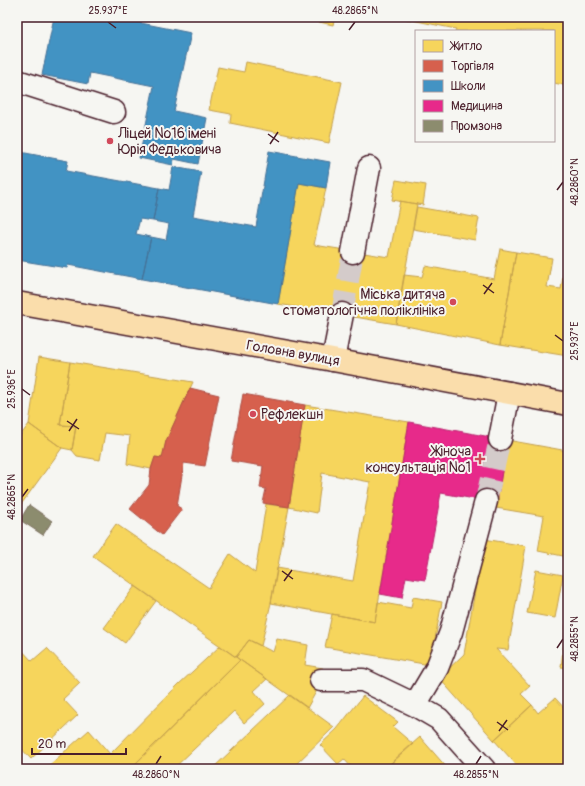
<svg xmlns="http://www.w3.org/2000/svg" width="585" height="786" viewBox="0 0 585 786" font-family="Pangolin,sans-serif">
	<rect width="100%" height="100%" fill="#f6f6f2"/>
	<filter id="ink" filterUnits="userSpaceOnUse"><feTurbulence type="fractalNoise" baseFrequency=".025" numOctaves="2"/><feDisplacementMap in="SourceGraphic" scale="8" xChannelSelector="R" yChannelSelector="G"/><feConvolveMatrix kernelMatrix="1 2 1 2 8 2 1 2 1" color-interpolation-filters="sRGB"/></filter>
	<g filter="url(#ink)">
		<path fill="#f6d55c" stroke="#c29e4d" d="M296 17H335L333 25Z
			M397 17H568V86L554 83V31H455L456 29Z
			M246 62 342 82 329 143 230 123 231 114 209 110 218 67 244 72Z
			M396 180 426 185 423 205 392 200Z
			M299 183 326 188 314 245 389 257 400 201 417 204 396 324 278 304Z
			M417 207 479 218 475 240 413 229Z
			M568 245V356L500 345 516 252 552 258 547 287 561 289Z
			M500 249 516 252 500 345 396 324 404 275 422 277 425 266 494 279Z
			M39 357 70 362 60 425 76 426 72 450 62 448 29 424Z
			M70 362 193 382 166 441 162 458 155 457 151 469 127 464 130 436 105 433 100 460 77 456 72 450 76 426 60 425Z
			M305 405 409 422 375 622 271 603 277 568 353 581 370 482 322 473 317 513 289 507Z
			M29 424 62 448 17 510V440Z
			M507 440 568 451V557L538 551 544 516 496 508Z
			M266 504 289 507 271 603 261 646 249 640 236 657 93 556 116 524 209 588 230 554 255 573Z
			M484 539 526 546 508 650 496 649 530 686 521 694 532 705 494 740 439 678 464 654Z
			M536 570 563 575 555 618 527 613Z
			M135 586 156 601 125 643 104 628Z
			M413 597 442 602 430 665 325 647 332 614 375 622 378 602 411 608Z
			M566 624 568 625V668L561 667Z
			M277 639 308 645 305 665 323 668 317 690 307 708 236 657 249 640 273 652Z
			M220 646 240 660 130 769H45L89 730 110 754 179 684Z
			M19 647 32 661 47 648 80 683 63 699 78 715 31 759 17 744V648Z
			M240 660 267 679 254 691 265 704 244 723 234 711 173 769H130Z
			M290 695 334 727 291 769H212Z
			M363 696 398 722 393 727 413 744 385 769H353L344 759 338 764 320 745 337 729Z
			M555 698 568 712V769H520L494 740 532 705 538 713Z
			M420 737 448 769H385L393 761Z"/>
		<path fill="#d6604d" stroke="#ac4c43" d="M190 388 219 395 205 466 184 463 177 506 182 509 162 535 130 509 149 485 151 469 155 457 162 458 166 441Z
			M243 394 305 405 289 507 263 503 266 489 260 488 263 466 231 461Z"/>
		<path fill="#4393c3" stroke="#457095" d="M54 17H111L191 33 174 111 207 118 198 164 174 159 173 165 139 158 154 86 90 73 88 84 42 75Z
			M269 151 330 162 326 188 299 183 278 304 142 279 151 237 166 240 169 224 153 221 159 188 169 190 173 167 201 172 193 216 256 227Z
			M20 152 68 161 66 171 159 188 153 221 140 219 136 234 151 237 142 279 68 265 67 268 17 260V162H18Z"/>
		<path fill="#e7298a" stroke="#b8266e" d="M409 422 507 440 497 503 441 493 425 580 406 577 402 598 380 594Z"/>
		<path fill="#8c8c6e" stroke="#786b5a" d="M29 505 52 521 43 535 20 520Z"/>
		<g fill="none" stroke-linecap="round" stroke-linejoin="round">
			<path stroke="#d4cbca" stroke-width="22" stroke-dasharray="22 11" stroke-linecap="butt" d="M342 314 353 252
				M486 501 500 439"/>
			<defs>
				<path id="minor" d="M17 81 114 112
					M353 252 369 168
					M333 360 342 314
					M500 439 509 393
					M321 680H363L415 705 439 719 484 769
					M415 705 437 668 451 632 486 501"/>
				<path id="major" d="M17 303 333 360 568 404"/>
			</defs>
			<use href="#minor" stroke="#4a1f2b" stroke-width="25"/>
			<use href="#major" stroke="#4a1f2b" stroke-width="25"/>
			<use href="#minor" stroke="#f6f6f2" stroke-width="22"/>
			<use href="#major" stroke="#faddab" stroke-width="22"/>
		</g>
	</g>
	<path fill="none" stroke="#4a1f2b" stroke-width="1.5" d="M108 22 116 28M349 30 355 22M268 134 279 142M270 144 278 132M557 190 563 182M483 285 494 293M484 294 492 283M555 335 563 341M22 389 30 395M67 421 79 429M69 431 77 419M22 497 28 489M282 571 293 579M284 581 292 570M557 648 563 639M497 722 508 730M499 731 507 720M156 764 161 756M476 764 481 756"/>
	<g fill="#d1495b" stroke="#f6f6f2" stroke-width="1.5">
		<circle cx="110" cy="141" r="4"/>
		<circle cx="453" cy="302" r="4"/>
		<circle cx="253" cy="414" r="4"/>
		<path d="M478 453h4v4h4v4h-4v4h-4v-4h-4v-4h4z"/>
	</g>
	<g text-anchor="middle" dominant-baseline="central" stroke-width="4" stroke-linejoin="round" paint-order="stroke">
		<g font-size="14" fill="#4a1f2b" stroke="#f6f6f2" text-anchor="start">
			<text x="118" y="133">Ліцей №16 імені<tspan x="118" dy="16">Юрія Федьковича</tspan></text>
			<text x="445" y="294" text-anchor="end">Міська дитяча<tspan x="445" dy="16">стоматологічна поліклініка</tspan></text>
			<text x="261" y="414">Рефлекшн</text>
			<text x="471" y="451" text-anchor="end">Жіноча<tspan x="471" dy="16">консультація №1</tspan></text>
		</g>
		<g font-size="14" fill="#4a1f2b" stroke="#f6f6f2">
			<text transform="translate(293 353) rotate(10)">Головна вулиця</text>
		</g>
	</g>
	<rect width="585" height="786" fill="none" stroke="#f6f6f2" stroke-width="44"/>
	<rect x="415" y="30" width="140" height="112" fill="#f6f6f2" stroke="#b1a0a2"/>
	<rect x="423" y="40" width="20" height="12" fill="#f6d55c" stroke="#b1a0a2"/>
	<text x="451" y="50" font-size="12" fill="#4a1f2b">Житло</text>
	<rect x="423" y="60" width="20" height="12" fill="#d6604d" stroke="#b1a0a2"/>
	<text x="451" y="70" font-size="12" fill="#4a1f2b">Торгівля</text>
	<rect x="423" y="80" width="20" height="12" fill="#4393c3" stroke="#b1a0a2"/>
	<text x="451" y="90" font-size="12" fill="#4a1f2b">Школи</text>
	<rect x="423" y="100" width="20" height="12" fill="#e7298a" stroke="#b1a0a2"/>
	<text x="451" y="110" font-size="12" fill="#4a1f2b">Медицина</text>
	<rect x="423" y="120" width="20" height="12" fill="#8c8c6e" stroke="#b1a0a2"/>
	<text x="451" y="130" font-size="12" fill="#4a1f2b">Промзона</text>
	<path d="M32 748v6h94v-6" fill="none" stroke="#4a1f2b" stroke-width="2"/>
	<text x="38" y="748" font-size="12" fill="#4a1f2b" stroke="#f6f6f2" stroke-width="3" paint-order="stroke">20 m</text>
	<rect x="22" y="22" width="541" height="742" fill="none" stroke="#4a1f2b" stroke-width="1.5"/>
	<g font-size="10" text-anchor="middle" fill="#4a1f2b">
		<text x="108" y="14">25.937°E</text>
		<text x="355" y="14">48.2865°N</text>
		<text transform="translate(574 182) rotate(-90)" y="4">48.2860°N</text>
		<text transform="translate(574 341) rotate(-90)" y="4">25.937°E</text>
		<text transform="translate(11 389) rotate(-90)" y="4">25.936°E</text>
		<text transform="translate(11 497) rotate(-90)" y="4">48.2865°N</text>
		<text transform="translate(574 639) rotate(-90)" y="4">48.2855°N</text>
		<text x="156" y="778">48.2860°N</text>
		<text x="476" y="778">48.2855°N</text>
	</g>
</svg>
